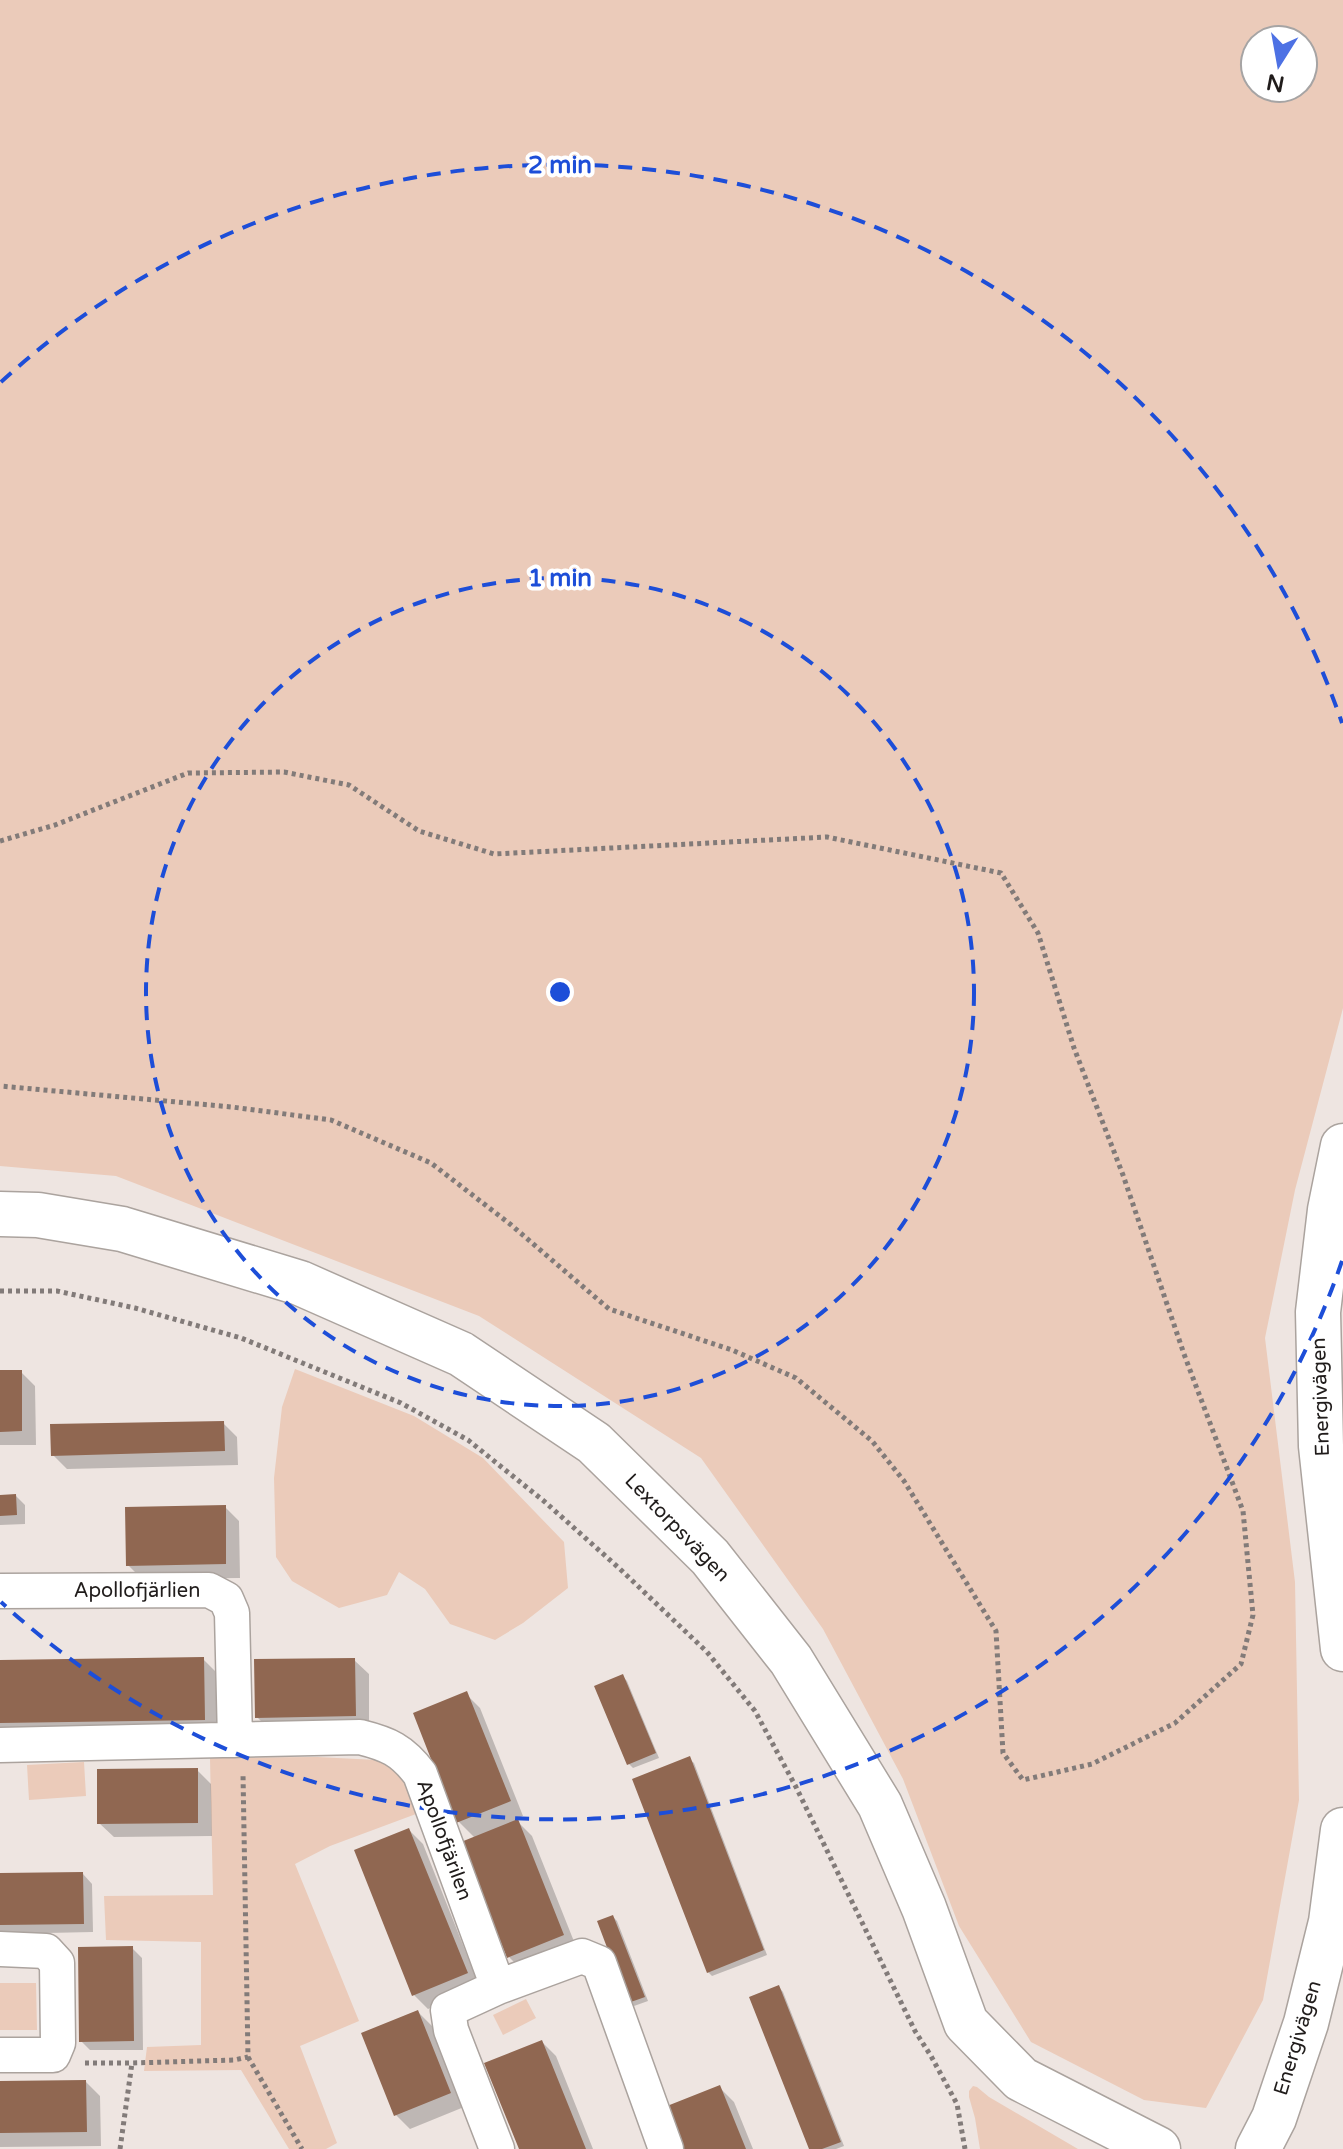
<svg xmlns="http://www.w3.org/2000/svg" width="1343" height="2149" viewBox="0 0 1343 2149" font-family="'Varela Round',sans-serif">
	<rect width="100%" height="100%" fill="#eee5e1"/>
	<path fill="#ebcbba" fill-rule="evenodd" d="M0 0H1343V1008L1295 1190 1265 1338 1295 1582 1299 1800 1263 2000 1206 2108 1144 2100 1031 2042 959 1926 903 1779 823 1629 701 1458 479 1316 116 1176 0 1166ZM1255 40H1303V88H1255Z
		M295 1369 414 1416 483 1458 564 1542 568 1588 523 1623 495 1640 450 1624 425 1589 399 1572 387 1595 339 1608 292 1581 276 1557 274 1478 282 1407Z
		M317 1757 397 1761 416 1814 330 1846 295 1864 359 2021 300 2046 337 2143 326 2149H289L241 2070 144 2071 147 2047 201 2045V1942L106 1940 104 1896 213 1895 210 1758Z
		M84 1762 86 1796 29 1800 27 1765Z
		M0 1983H36L37 2030H0Z
		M526 1999 536 2018 503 2035 493 2015Z
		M973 2086 977 2087 989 2097 1078 2149H980L975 2118 969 2097V2091Z"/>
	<path fill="#0003" d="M0 1372H21L35 1386 36 1445H0Z
		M223 1423 237 1437 238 1465 67 1469 53 1455Z
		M16 1496 25 1505V1524L0 1525V1497Z
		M225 1507 239 1521 240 1578 142 1579 128 1565Z
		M203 1659 217 1673 218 1733 0 1736V1662Z
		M354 1660 369 1674V1729L271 1731 257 1717Z
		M623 1677 627 1681 659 1758 633 1768 629 1764 597 1687Z
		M466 1694 480 1708 523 1816 515 1819 532 1836 577 1949 523 1971 509 1957 475 1838 458 1821Z
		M689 1759 694 1763 767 1955 712 1976 708 1972Z
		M197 1770 211 1784 212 1836 114 1837 99 1823Z
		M409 1830 423 1844 480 1988 428 2009 414 1995Z
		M83 1874 92 1884 93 1932 0 1934V1875Z
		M613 1917 617 1921 648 2001 634 2006 630 2002Z
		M132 1948 142 1958 143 2050H90L81 2041Z
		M779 1987 783 1992 844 2146 836 2149H811Z
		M418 2012 432 2026 464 2107 410 2129 395 2114Z
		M542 2042 556 2056 593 2149H521Z
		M86 2082 100 2096 101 2146 0 2147V2083Z
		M720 2088 734 2102 753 2149H680Z"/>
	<path fill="#906751" d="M0 1370H22V1431L0 1432Z
		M224 1421 225 1451 51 1456 50 1424Z
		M16 1494 17 1515 0 1516V1495Z
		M226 1505V1564L126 1566 125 1507Z
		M204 1657 205 1720 0 1723V1660Z
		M355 1658 356 1716 255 1718 254 1659Z
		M623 1674 656 1753 627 1765 594 1686Z
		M467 1691 511 1801 456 1823 413 1713Z
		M690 1756 764 1950 707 1973 632 1779Z
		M198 1768V1823L97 1824V1769Z
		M518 1819 564 1935 507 1958 461 1842Z
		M409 1828 468 1973 412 1996 354 1850Z
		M83 1872 84 1924 0 1925V1873Z
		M613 1915 645 1997 628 2003 597 1921Z
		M133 1946 134 2041 79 2042 78 1947Z
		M779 1985 841 2142 822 2149H809L749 1997Z
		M418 2010 451 2093 394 2116 361 2033Z
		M542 2040 586 2149H519L484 2063Z
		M86 2080 87 2132 0 2133V2081Z
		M720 2085 746 2149H678L662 2108Z"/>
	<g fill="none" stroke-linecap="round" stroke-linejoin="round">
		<defs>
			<path id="street" d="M0 1591 209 1590 226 1599 232 1613 235 1740
				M0 1745 360 1737C388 1744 402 1750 420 1774L498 1987 448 2010 451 2030 497 2149
				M0 1949 46 1951 57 1963 58 2043 53 2055H0
				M498 1987 582 1956 599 1963 666 2149"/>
			<path id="secondary" d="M1343 1146 1330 1210 1318 1312 1321 1446 1343 1649
				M0 1214 38 1215 122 1229 300 1283 461 1354 594 1443 710 1557 791 1660 880 1805 924 1908 966 2023 1021 2079 1158 2149
				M1258 2149 1274 2118 1306 2023 1331 1922 1343 1830"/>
		</defs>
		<use href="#street" stroke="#aba39e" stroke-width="37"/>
		<use href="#secondary" stroke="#aba39e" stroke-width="47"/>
		<path stroke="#827b79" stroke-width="5" stroke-dasharray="4 4" stroke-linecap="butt" d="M0 841 55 825 188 773 284 772 349 785 419 831 494 854 827 837 1001 873 1038 933 1074 1048 1123 1175 1184 1354 1243 1511 1253 1615 1241 1664 1175 1723 1092 1764 1023 1780 1003 1753 996 1631 904 1481 872 1441 796 1378 732 1350 609 1309 510 1224 431 1163 331 1120 232 1107 0 1086
			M0 1291H57L135 1308 241 1338 401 1403 468 1440 545 1502 620 1569 707 1652 755 1711 796 1787 915 2031 931 2056 957 2104 965 2149
			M248 2057 302 2149
			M85 2063H132
			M120 2149 132 2063 234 2060 248 2057 243 1774"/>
		<use href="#street" stroke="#fff" stroke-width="34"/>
		<use href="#secondary" stroke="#fff" stroke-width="44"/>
	</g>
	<g fill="none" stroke="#1d4ed8" stroke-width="4" stroke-dasharray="14 10">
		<circle cx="560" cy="992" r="414"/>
		<path d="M1342 1261A827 827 0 0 1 1 1602M1 382A827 827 0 0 1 1342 723"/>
	</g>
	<g text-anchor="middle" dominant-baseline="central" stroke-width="8" stroke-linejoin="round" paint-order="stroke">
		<g font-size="20" fill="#201c1b" stroke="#fff">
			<text transform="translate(1321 1397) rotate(-92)">Energivägen</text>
			<text transform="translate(677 1528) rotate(46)">Lextorpsvägen</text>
			<text x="137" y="1591">Apollofjärlien</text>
			<text transform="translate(444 1840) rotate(70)">Apollofjärilen</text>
			<text transform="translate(1298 2038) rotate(-73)">Energivägen</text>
		</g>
	</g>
	<circle cx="560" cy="992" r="12" fill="#1d4ed8" stroke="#fff" stroke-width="4"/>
	<g font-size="24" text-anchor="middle" font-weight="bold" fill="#1d4ed8" stroke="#fff" stroke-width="8" stroke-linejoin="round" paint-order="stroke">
		<text x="560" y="173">2 min</text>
		<text x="560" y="586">1 min</text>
	</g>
	<g transform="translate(1279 64) rotate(191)"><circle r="38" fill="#ffffff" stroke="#a6a4a4" stroke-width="2"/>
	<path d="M0-6L14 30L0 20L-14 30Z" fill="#4d71e4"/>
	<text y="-12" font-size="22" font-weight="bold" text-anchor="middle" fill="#201c1b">N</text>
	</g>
</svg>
